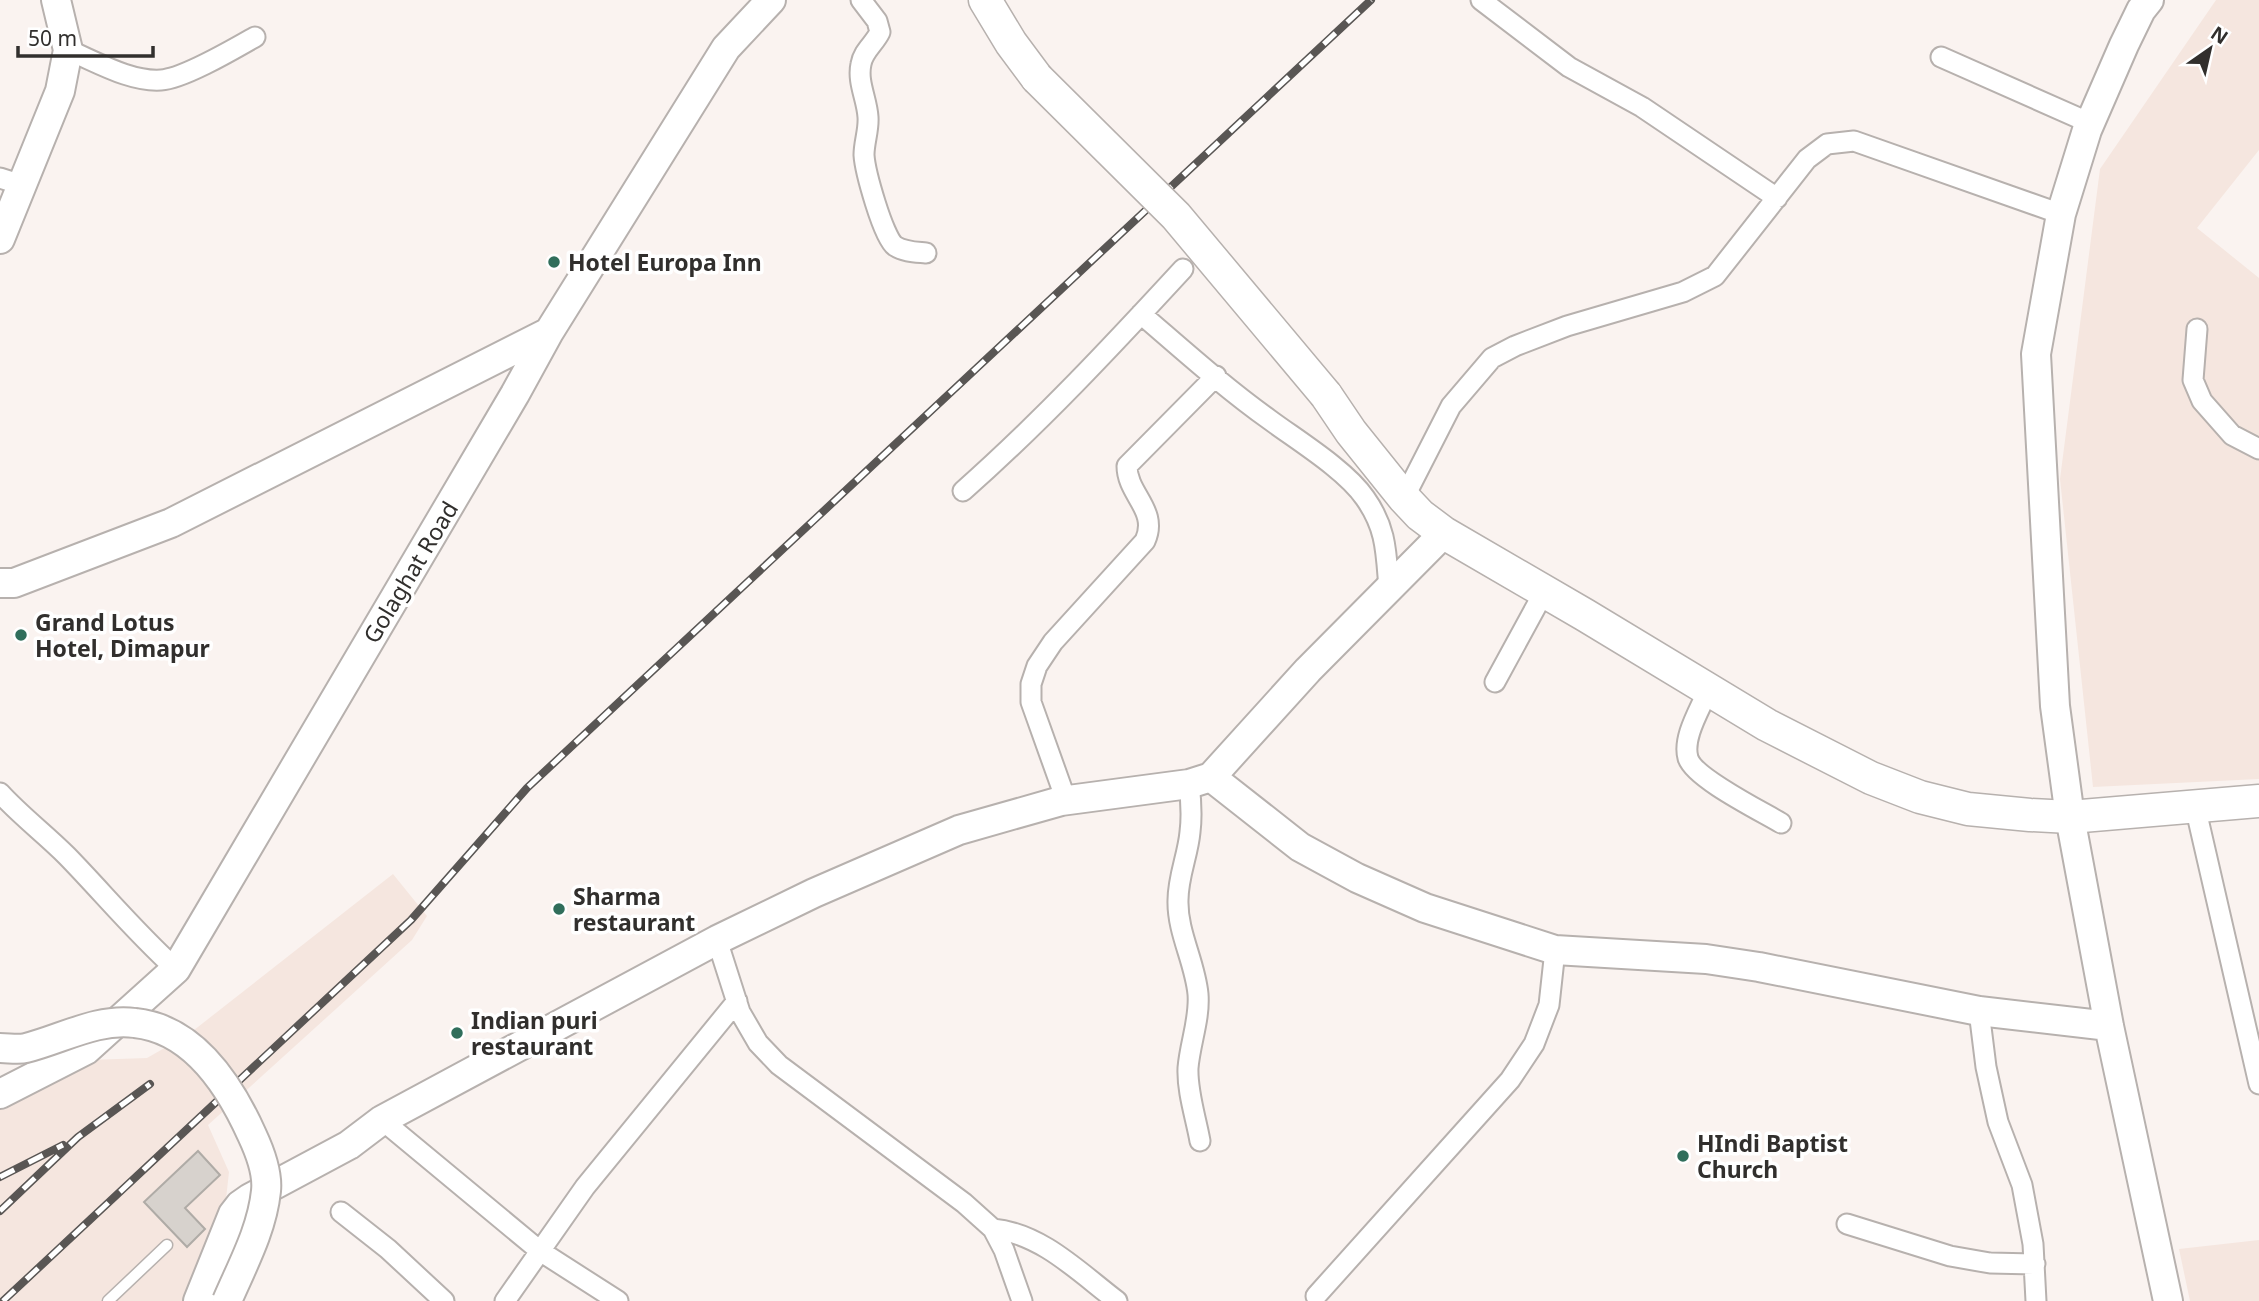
<svg xmlns="http://www.w3.org/2000/svg" width="2259" height="1301" viewBox="0 0 2259 1301" font-family="'Noto Sans',sans-serif">
	<rect width="100%" height="100%" fill="#faf3f0"/>
	<path fill="#f5e6df" d="M2216 0H2259V150L2197 228 2259 278V779L2093 787 2060 479 2100 169Z
		M393 874 427 916 412 940 208 1125 229 1172 222 1235 187 1301H0V1108L88 1060 147 1058 189 1034Z
		M2259 1240V1301H2190L2179 1249Z"/>
	<path fill="#d7d2cd" stroke="#afaba6" stroke-width="2" d="M198 1151 220 1175 185 1208 205 1229 187 1247 144 1202Z"/>
	<g fill="none" stroke-linecap="round" stroke-linejoin="round">
		<defs>
			<path id="lane" d="M108 1301 167 1245"/>
			<path id="street" d="M861 0 877 21 880 32C875 43 863 51 861 64 857 82 867 99 868 117 869 130 864 142 864 155 865 171 883 237 895 246 904 252 916 252 926 253
				M1481 0 1569 67 1642 107 1777 198
				M68 50C97 62 130 82 161 80 183 79 234 49 255 37
				M1941 57 2090 123
				M0 178 22 185
				M1141 314C1183 350 1225 388 1270 420 1297 440 1346 470 1365 498 1387 529 1386 553 1389 589
				M2197 329 2193 380 2202 401 2232 435 2259 449
				M963 491C1041 422 1112 346 1183 269
				M1404 498 1451 406 1492 358 1515 346 1567 326 1683 292 1715 276 1807 159 1827 144 1854 141 2061 214
				M1495 682 1544 592
				M1708 690C1701 708 1682 737 1688 758 1694 778 1761 811 1781 823
				M1189 784C1191 800 1192 816 1190 832 1188 855 1178 876 1178 900 1177 932 1195 962 1198 994 1200 1019 1190 1043 1188 1068 1187 1092 1196 1118 1200 1141
				M0 793C21 816 45 834 67 856 103 893 137 934 176 969
				M1066 800 1031 702V684L1037 666 1053 642 1145 541C1159 510 1127 495 1127 466L1216 376
				M2195 806 2259 1084
				M717 940 740 1012 758 1043 779 1065 964 1203 993 1229 1004 1250 1022 1301
				M1979 1011 1986 1067 1998 1122 2022 1185 2033 1244 2036 1301
				M382 1120 540 1251 618 1301
				M341 1212 388 1249 444 1301
				M1847 1224 1950 1256 1990 1263 2035 1264
				M993 1229C1041 1233 1080 1273 1117 1301
				M1316 1296 1510 1080 1534 1044 1549 1005 1555 950
				M505 1301 585 1187 737 1001"/>
			<path id="secondary" d="M2149 0 2141 10 2124 45 2087 130 2061 214 2036 354 2055 706 2070 817 2109 1026 2168 1301
				M0 239 60 91 68 50 56 0
				M0 583H14L171 523 549 332
				M1211 777 1300 847 1357 878 1425 908 1555 950 1706 959 1759 967 1979 1011 2109 1026
				M0 1094 86 1050 176 969 515 394 549 332 726 48 771 0
				M198 1301 233 1214 240 1205 250 1198 349 1145 382 1120 717 940 814 893 959 830 1061 801 1189 784 1211 777 1308 670 1444 533"/>
			<path id="primary" d="M985 0 1011 43 1037 78
				M1326 395 1351 432 1404 498 1420 515 1444 533 1585 615 1767 725 1871 778 1920 797 1968 809 2030 815 2070 817 2259 801"/>
		</defs>
		<use href="#lane" stroke="#b7b1ae" stroke-width="13"/>
		<use href="#street" stroke="#b7b1ae" stroke-width="23"/>
		<use href="#secondary" stroke="#b7b1ae" stroke-width="32"/>
		<use href="#primary" stroke="#b7b1ae" stroke-width="35"/>
		<use href="#lane" stroke="#fff" stroke-width="10"/>
		<use href="#street" stroke="#fff" stroke-width="19"/>
		<use href="#secondary" stroke="#fff" stroke-width="28"/>
		<use href="#primary" stroke="#fff" stroke-width="32"/>
		<defs>
			<path id="rail" d="M0 1177 63 1145
				M0 1211 78 1137 150 1084
				M3 1301 411 920 527 788 1371 0"/>
		</defs>
		<use href="#rail" stroke="#595654" stroke-width="8"/>
		<use href="#rail" stroke="#fff" stroke-width="5" stroke-dasharray="16" stroke-linecap="butt"/>
		<defs>
			<path id="secondary-bridge" d="M0 1048C9 1048 18 1050 26 1048 62 1039 97 1018 135 1023 194 1029 230 1086 252 1135 260 1152 268 1173 266 1191 262 1230 242 1266 227 1301"/>
			<path id="primary-bridge" d="M1037 78 1176 216 1326 395"/>
		</defs>
		<use href="#secondary-bridge" stroke="#b7b1ae" stroke-width="32" stroke-linecap="butt"/>
		<use href="#primary-bridge" stroke="#b7b1ae" stroke-width="35" stroke-linecap="butt"/>
		<use href="#secondary-bridge" stroke="#fff" stroke-width="28"/>
		<use href="#primary-bridge" stroke="#fff" stroke-width="32"/>
	</g>
	<g fill="#306e5b" stroke="#fff" stroke-width="2.5">
		<circle cx="554" cy="262" r="7"/>
		<circle cx="21" cy="635" r="7"/>
		<circle cx="559" cy="909" r="7"/>
		<circle cx="457" cy="1033" r="7"/>
		<circle cx="1683" cy="1156" r="7"/>
	</g>
	<g text-anchor="middle" dominant-baseline="central" stroke-width="7" stroke-linejoin="round" paint-order="stroke">
		<g font-size="23" font-weight="bold" fill="#312f2d" stroke="#fff" text-anchor="start">
			<text x="568" y="262">Hotel Europa Inn</text>
			<text x="35" y="622">Grand Lotus<tspan x="35" dy="26">Hotel, Dimapur</tspan></text>
			<text x="573" y="896">Sharma<tspan x="573" dy="26">restaurant</tspan></text>
			<text x="471" y="1020">Indian puri<tspan x="471" dy="26">restaurant</tspan></text>
			<text x="1697" y="1143">HIndi Baptist<tspan x="1697" dy="26">Church</tspan></text>
		</g>
		<g font-size="23" fill="#312f2d" stroke="#fff">
			<text transform="translate(410 572) rotate(-59)">Golaghat Road</text>
		</g>
	</g>
	<g transform="translate(2210 49) rotate(34)" stroke="#ffffff" stroke-width="5" paint-order="stroke">
	<path d="M0-5L12 26L0 18L-12 26Z" fill="#312f2d"/>
	<text y="-10" font-size="19" font-weight="bold" text-anchor="middle" fill="#312f2d">N</text>
	</g>
	<path d="M18 46v10h135v-10" fill="none" stroke="#312f2d" stroke-width="3.5"/>
	<text x="28" y="46" font-size="21" fill="#312f2d" stroke="#ffffff" stroke-width="5" paint-order="stroke">50 m</text>
</svg>
